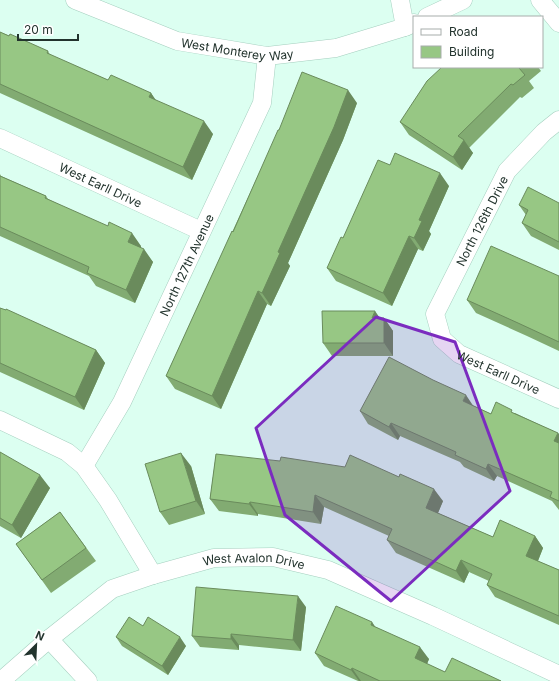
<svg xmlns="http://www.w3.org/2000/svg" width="559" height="681" viewBox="0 0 559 681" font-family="Inter,sans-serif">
	<rect width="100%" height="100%" fill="#dcfff1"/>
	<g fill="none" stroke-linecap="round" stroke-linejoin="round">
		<defs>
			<g id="street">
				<path id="s1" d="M75 0 177 41 267 56 336 48 405 27 414 23"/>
				<path d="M400 0 405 27"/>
				<path d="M540 0 559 23"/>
				<path d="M427 17 463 0"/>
				<path id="s2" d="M559 120 544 132 507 171 435 314 442 339 459 354 559 399"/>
				<path id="s3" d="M0 138 201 231"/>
				<path d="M0 420 67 452 84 466 108 500 153 575"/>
				<path id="s4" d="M84 466 122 402 262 103 267 56"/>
				<path d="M49 639 88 681"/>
				<path id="s5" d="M1 681 49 639 112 589 153 575 214 558 273 557 328 570 433 616 559 675"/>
			</g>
		</defs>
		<use href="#street" stroke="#a5cfbf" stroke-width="19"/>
		<use href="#street" stroke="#fff" stroke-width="18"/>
	</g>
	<path fill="#82ab72" d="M0 32 48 51 50 55 108 80 151 93 155 100 213 134 192 180 0 93Z
		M442 67H538L541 71 529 81 534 88 522 98 520 97 469 148 473 153 462 170 409 135 400 122Z
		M357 103 343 140 288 263 290 266 271 306 267 304 221 409 175 389 166 376 279 130Z
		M390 165 449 186 429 231 431 234 423 251 418 249 392 306 336 281 327 268 343 238Z
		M0 174 1 176 46 196 48 199 141 246V248L153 262 135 303 96 286 89 276 0 236Z
		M559 203V250L531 236 522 223 526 215 519 205Z
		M559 276V351L527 336 476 313 467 300Z
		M0 308 96 350 105 363 84 410 0 372Z
		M380 318H384L393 331V356H332L323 343Z
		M474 406 491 414 515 413 559 434V510L552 501 497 476 494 481 464 467 460 462 400 436 398 440 368 424 360 411Z
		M0 452 50 488 21 538 0 526Z
		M216 454 443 501 438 513 493 537 535 536 543 548 538 561 559 570V625L495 597 487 585 489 581 469 572 464 583 396 553 387 540 389 536 324 507 321 524 258 514V516L219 511 210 499Z
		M191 466 205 514 169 525 160 512Z
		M60 512 96 561 51 593 16 544Z
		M306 607 301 651 239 645V650L200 647 192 636Z
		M143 626 186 646 168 675 122 646 116 637Z
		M376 627 429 659 427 664 445 672 501 681H358L324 666 315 653Z"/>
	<path fill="#6a8b5c" d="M348 90 357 103 343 140 288 263 290 266 271 306 262 293 278 252Z
		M151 93 160 106 149 97Z
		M204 121 213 134 192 180 183 167Z
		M464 140 473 153 462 170 453 157Z
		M440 173 449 186 429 231 431 234 423 251 414 238 419 220Z
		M132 233 141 246 137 255 128 242Z
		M409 236 418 249 392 306 383 293Z
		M144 249 153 262 135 303 126 290Z
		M258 291 267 304 221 409 212 396Z
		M375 311 384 324V318L393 331V356L384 343 372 318Z
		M96 350 105 363 84 410 75 397Z
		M466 395 474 407 463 401Z
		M391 423 400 436 398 440 389 427Z
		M558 433 559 434V447L554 441Z
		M181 453 191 466 205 514 196 501Z
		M488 464 497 476 494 481 486 469Z
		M40 475 50 488 21 538 12 525Z
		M434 489 443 501 435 520 426 508Z
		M315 495 324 507 321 524 313 512Z
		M250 502 258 514V516L249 504Z
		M535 536 543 548 535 568 526 556Z
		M461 560 469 572 464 583 456 571Z
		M298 596 306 607 301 651 293 640Z
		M372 622 381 635 371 625Z
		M231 634 239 645V650L231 639Z
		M180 637 186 646 168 675 162 666Z
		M420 647 429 659 424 671 415 658Z
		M352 668 361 681H359L351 670Z"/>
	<path fill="#97c784" stroke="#6a8b5c" d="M0 32 9 36 10 34 48 51 47 53 108 80 111 75 151 93 149 97 204 121 183 167 0 84Z
		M442 67H520L519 68 525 75 513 85 511 84 458 136 464 140 453 157 400 122 427 81Z
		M302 72 348 90 334 127 278 252 280 253 262 293 258 291 212 396 166 376 232 231 233 232 278 130H279Z
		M395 153 440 173 419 220 422 221 414 238 409 236 383 293 327 268 341 237 343 238 378 160 390 165Z
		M0 176 46 196 45 198 108 226 109 222 132 233 128 242 144 249 126 290 87 273 89 267 0 227Z
		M528 187 559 203V242L522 223 528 210 519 205Z
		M491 246 559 276V342L518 323 467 300Z
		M0 308 6 310V309L96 350 75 397 0 363Z
		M322 311H375L372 318H384V343H323Z
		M389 357 433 380 466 395 463 401 491 414 496 402 512 410 511 412 558 433 554 441 559 443V501L550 497 552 492 488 464 486 469 455 455 456 452 391 423 389 427 360 411Z
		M0 452 40 475 12 525 0 518Z
		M181 453 196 501 160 512 145 464Z
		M216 454 280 461 281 457 345 467 350 455 399 477 400 474 434 489 426 508 493 537 500 520 535 536 526 556 559 570V616L487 585 492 574 461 560 456 571 387 540 392 529 315 495 313 512 250 502 249 504 210 499Z
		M60 512 86 548 42 580 16 544Z
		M196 587 298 596 293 640 231 634V639L192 636Z
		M336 606 372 622 371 625 420 647 415 658 445 672 452 658 501 681H380L352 668 351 670 315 653Z
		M129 617 143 626 148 617 180 637 162 666 116 637Z"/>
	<path fill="#7b2cbf" fill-opacity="0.2" stroke="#7b2cbf" stroke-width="3" stroke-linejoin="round" d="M376 317 455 342 510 491 391 601 285 515 256 428Z"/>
	<g text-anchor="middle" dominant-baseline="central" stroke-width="4" stroke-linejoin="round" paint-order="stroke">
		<g font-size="12" fill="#22332d" stroke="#fff">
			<text stroke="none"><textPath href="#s1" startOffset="171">West Monterey Way</textPath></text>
			<text stroke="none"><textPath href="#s3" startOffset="111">West Earll Drive</textPath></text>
			<text transform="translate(482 221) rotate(-63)">North 126th Drive</text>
			<text stroke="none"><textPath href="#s4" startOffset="226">North 127th Avenue</textPath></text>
			<text stroke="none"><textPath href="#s2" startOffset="325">West Earll Drive</textPath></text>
			<text stroke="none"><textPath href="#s5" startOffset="291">West Avalon Drive</textPath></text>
		</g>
	</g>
	<rect x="413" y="16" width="130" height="52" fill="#ffffff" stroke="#a7adab"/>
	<rect x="421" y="29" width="20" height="6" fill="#ffffff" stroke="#a7adab"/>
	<text x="449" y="36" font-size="12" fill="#22332d">Road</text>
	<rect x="421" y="46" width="20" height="12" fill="#97c784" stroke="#a7adab"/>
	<text x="449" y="56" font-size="12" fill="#22332d">Building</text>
	<g transform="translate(36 645) rotate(24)" stroke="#ffffff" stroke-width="3" paint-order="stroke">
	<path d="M0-3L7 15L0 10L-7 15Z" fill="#22332d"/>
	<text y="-6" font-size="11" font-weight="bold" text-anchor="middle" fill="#22332d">N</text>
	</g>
	<path d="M18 34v6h60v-6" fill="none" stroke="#22332d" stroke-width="2"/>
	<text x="24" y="34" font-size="12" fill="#22332d" stroke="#ffffff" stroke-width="3" paint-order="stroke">20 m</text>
</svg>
